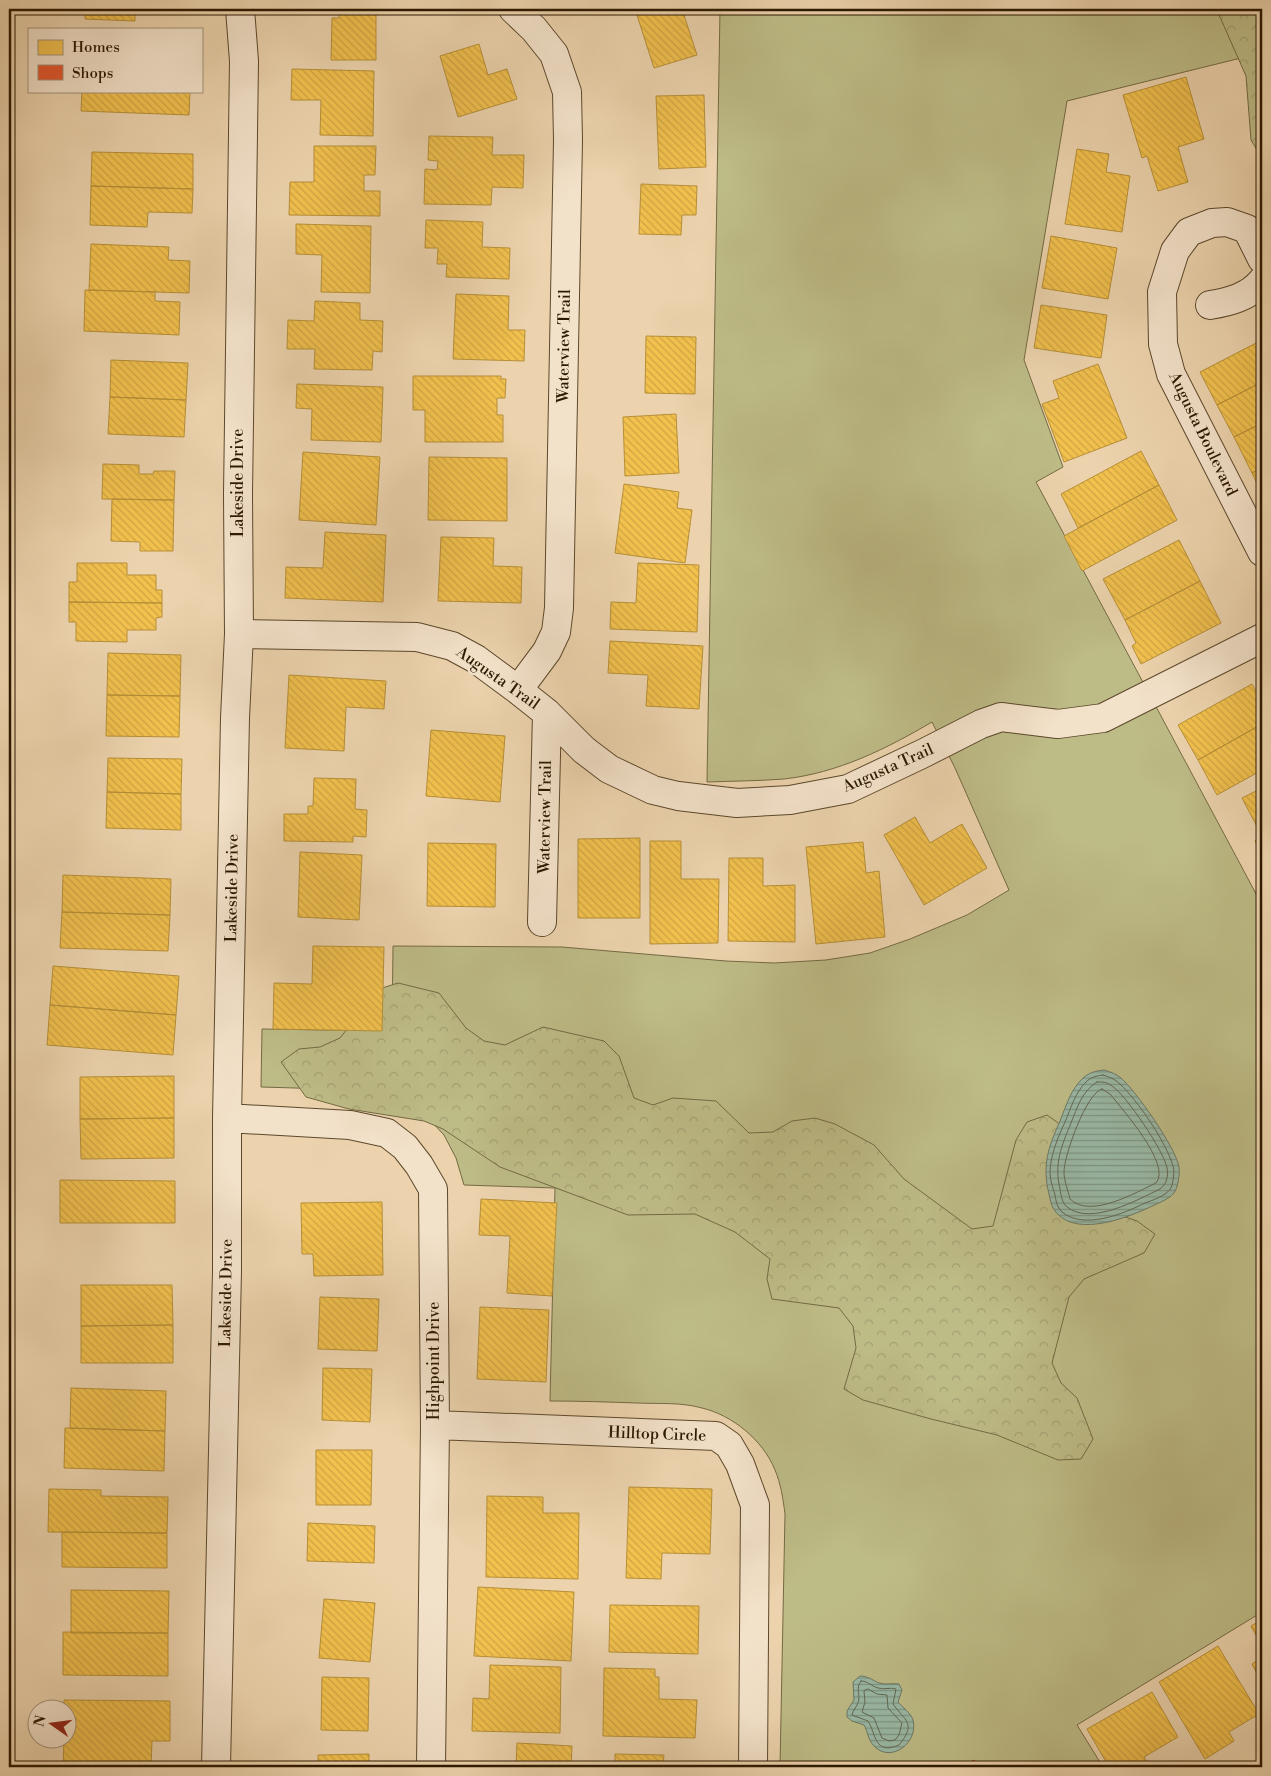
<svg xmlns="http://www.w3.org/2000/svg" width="1271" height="1776" viewBox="0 0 1271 1776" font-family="'Libre Bodoni',serif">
	<defs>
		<pattern id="forest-crowns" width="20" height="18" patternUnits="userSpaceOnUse" patternTransform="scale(1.25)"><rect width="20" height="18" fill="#bdbb86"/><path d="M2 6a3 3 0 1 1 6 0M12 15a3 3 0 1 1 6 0" fill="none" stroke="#a3a072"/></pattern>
		<pattern id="water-rules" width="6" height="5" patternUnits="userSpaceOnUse" patternTransform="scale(1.25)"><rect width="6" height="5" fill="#99b8a6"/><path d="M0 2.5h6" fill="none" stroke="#7d9585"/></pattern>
		<pattern id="homes-back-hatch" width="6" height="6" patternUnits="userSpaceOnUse" patternTransform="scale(1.25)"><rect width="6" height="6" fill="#f2c14e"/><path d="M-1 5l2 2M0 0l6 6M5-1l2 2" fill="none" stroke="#d0a542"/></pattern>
		<pattern id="shops-back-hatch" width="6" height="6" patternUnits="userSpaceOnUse" patternTransform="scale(1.25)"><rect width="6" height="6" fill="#e4572e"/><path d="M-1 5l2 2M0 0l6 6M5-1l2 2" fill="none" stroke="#b94725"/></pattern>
	</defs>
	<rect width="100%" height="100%" fill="#ecd3ad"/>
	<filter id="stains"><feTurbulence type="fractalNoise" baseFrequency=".004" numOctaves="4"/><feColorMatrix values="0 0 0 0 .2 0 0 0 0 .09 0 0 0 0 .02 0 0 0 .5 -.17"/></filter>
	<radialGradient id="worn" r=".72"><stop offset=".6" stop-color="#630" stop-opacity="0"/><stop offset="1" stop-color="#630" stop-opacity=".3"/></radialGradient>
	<path fill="#bdbb86" stroke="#746a43" d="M720 9H1237L1249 56 1067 101 1024 360 1063 467 1036 482 1262 905V1612L1077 1725 1103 1767H780L785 1514C783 1499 781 1484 775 1470 763 1440 732 1415 702 1408 681 1402 658 1404 637 1403 608 1402 579 1401 550 1401L555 1188 464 1185 456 1158 444 1135 426 1116 363 1090 261 1087 262 1029 392 1031 393 946 562 947 726 961 774 963 826 960 870 953 910 939 967 915 1009 890 955 768 932 722C886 749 838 773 784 779 758 781 733 781 707 782Z"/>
	<path fill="url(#forest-crowns)" stroke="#746a43" d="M1212 9H1262V158L1251 140 1246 76 1220 17Z
		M398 983 439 993 466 1028 484 1041 505 1045 543 1027 604 1041 619 1056 634 1098 653 1105 673 1098 716 1101 749 1133 773 1132 792 1121 815 1118 835 1124 874 1145 904 1179 972 1229 993 1226 1016 1140 1027 1122 1047 1115 1065 1128 1097 1207 1137 1221 1155 1234 1144 1253 1084 1279 1069 1297 1052 1363 1061 1383 1077 1398 1093 1439 1081 1459 1058 1460 997 1435 931 1419 863 1400 844 1389 856 1348 853 1326 839 1308 772 1299 767 1279 770 1259 735 1232 695 1214 628 1215 500 1167 443 1129 424 1121 349 1109 306 1097 281 1062 299 1049 320 1047 340 1038 379 989Z"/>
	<path fill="url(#water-rules)" stroke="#6d7864" d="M1104 1070C1111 1072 1116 1074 1121 1078 1136 1091 1176 1148 1179 1167 1180 1173 1178 1188 1174 1193 1168 1200 1156 1204 1148 1208 1124 1219 1071 1239 1053 1208 1051 1204 1050 1199 1049 1194 1042 1165 1048 1148 1060 1121 1066 1106 1071 1089 1083 1078 1090 1072 1096 1071 1104 1070Z
		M860 1676C868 1676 872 1680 879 1683 885 1685 893 1683 899 1684L902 1690 898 1702C902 1707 911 1713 913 1720 919 1742 891 1764 874 1746 868 1740 868 1732 864 1725L852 1721 847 1717V1711L854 1700 853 1682Z"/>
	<path fill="url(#homes-back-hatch)" stroke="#b78f37" d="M85 9H155V11L135 10V21L85 19Z
		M339 9H376V60H331L332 18H339Z
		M635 9H682L697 55 654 68Z
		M479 44 488 75 507 69 517 99 458 117 440 56Z
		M292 69 374 71 373 136 320 135 321 100H291Z
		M1186 77 1204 139 1178 147 1188 182 1158 191 1147 156 1142 158 1123 95Z
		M82 91H190L189 115 81 111Z
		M704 95 706 167 659 169 656 96Z
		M429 136 493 137 492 155H524L523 188 492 187 491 205 424 204 425 169 437 170 438 161 428 160Z
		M314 146H376L375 175H364V191H380V216L289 215 290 182H314Z
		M1077 149 1109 154 1106 172 1130 176 1122 232 1065 224Z
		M92 152 193 154V189L91 186Z
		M641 184 697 186 696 215H682L681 235 639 234Z
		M91 186 193 189 192 213 148 212 147 227 90 225Z
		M426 220 483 222 482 247 510 248 509 279 446 277 447 264H437L438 248H425Z
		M296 224 371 226 370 293 321 292 322 255 296 254Z
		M1051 236 1117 248 1108 299 1042 288Z
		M91 244 169 247 168 260 190 261 189 293 89 290Z
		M85 290 155 292V301L180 302 179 335 84 331Z
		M456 294 509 296 508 330H525L524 361 453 359Z
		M315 301 360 303V320L383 321 382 352 373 351 372 370 314 369 315 349H287L288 320 314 321Z
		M1041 305 1107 315 1101 358 1034 348Z
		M646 336 696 337 695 394 645 393Z
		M1262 340V382L1217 405 1200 372Z
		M111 360 188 363 186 400 110 397Z
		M1098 364 1127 438 1064 462 1042 404 1059 398 1053 381Z
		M413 376H501V379H506L505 398H497V415H503V442H425V410H413Z
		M1262 382V423L1234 437 1217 405Z
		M297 384 383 387 381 442 311 440 312 409 296 408Z
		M110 397 186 400 184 437 108 434Z
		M676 414 679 473 625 476 623 417Z
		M1262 423V468L1252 473 1234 437Z
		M1141 451 1159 485 1078 528 1061 494Z
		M303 452 380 457 376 525 299 520Z
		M429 457 507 458V521L428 520Z
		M103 464 139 465V474H153L154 471H175L174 500 102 499Z
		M1262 468V494L1252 473Z
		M624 484 679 492 677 508 692 510 685 563 615 553Z
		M1159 485 1177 520 1082 571 1064 536Z
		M112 499 174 500 173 551H140V542L111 541Z
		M325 532 386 535 383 602 285 598 286 567 323 568Z
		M441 537 494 538 493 566 522 567 521 603 438 601Z
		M1179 540 1200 581 1125 620 1103 579Z
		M77 563H127V575H156V590H162V603L69 602V582H77Z
		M638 563 699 565 697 632 610 629 611 602 636 603Z
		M1200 581 1221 623 1141 664 1132 646 1136 643 1125 620Z
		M69 602 162 603V617L156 618V630H127V642L76 641V622H69Z
		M610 641 703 646 699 709 646 706 648 675 608 673Z
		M108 653 181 655 180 696 107 695Z
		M289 675 386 681 384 709 346 707 344 751 285 748Z
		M1252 684 1262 702V724L1198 760 1178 725Z
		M107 695 180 696 179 737 106 736Z
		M1262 724V770L1217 795 1198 760Z
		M431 730 505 736 500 802 426 796Z
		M108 758 182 759 181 794 107 792Z
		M314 778 356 779 355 809 367 810 366 837 353 836V842L284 841V814H308V806H313Z
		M1262 788V836L1242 798Z
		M107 792 181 794V830L106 828Z
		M915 817 930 843 962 824 987 868 924 905 884 835Z
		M1262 837V855L1255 841Z
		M640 838V918H578V839Z
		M650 841H681V879H719L718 943 650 944Z
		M863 842 866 873 879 871 885 937 816 944 806 847Z
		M428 843 496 844 495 907 427 906Z
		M300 852 362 855 359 920 298 917Z
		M729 858H763V886L795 885V942L728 941Z
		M63 875 171 879 170 915 62 912Z
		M62 912 170 915 168 951 60 948Z
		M313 946 384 947 382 1031 273 1029 274 983 312 984Z
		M53 966 179 976 176 1015 50 1005Z
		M50 1005 176 1015 173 1055 47 1045Z
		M174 1076V1118L80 1119V1077Z
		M174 1118V1158L81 1159 80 1119Z
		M60 1180 175 1181V1223H60Z
		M481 1199 557 1203 552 1296 507 1293 510 1236 479 1235Z
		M382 1202 383 1275 314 1276 313 1254H302L301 1203Z
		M81 1285H172L173 1325 81 1326Z
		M320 1297 379 1299 377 1351 318 1349Z
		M480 1307 549 1310 546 1382 477 1379Z
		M173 1325V1363H81V1326Z
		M323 1368 372 1369 370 1422 322 1420Z
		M71 1388 166 1391 165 1431 70 1428Z
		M65 1428 165 1431 164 1471 64 1468Z
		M316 1450H372L371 1505H316Z
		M629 1487 712 1489 710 1554 662 1553 661 1579 626 1578Z
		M49 1489 101 1490V1496L168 1497 167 1533 48 1532Z
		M487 1496 543 1497V1513H579L578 1579 486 1577Z
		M308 1523 375 1526 374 1563 307 1561Z
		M62 1532 167 1533V1568L62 1567Z
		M478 1587 574 1592 571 1661 474 1656Z
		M71 1590 169 1591 168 1633H71Z
		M324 1599 375 1603 370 1662 319 1658Z
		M610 1605 699 1606 698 1654 609 1652Z
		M1262 1620V1646L1251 1626Z
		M63 1632 168 1633V1676L63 1675Z
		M1218 1646 1259 1714 1229 1732 1234 1741 1205 1759 1159 1682Z
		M1262 1658V1683L1252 1664Z
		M490 1665 561 1667 560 1733 472 1731 473 1698 489 1699Z
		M604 1668 655 1669V1677H659V1699L697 1700 695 1738 603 1736Z
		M322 1677 369 1678 368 1731 321 1730Z
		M1152 1692 1178 1737 1144 1757 1150 1767H1109L1087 1729Z
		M64 1700 170 1701V1741H152L151 1767H63L64 1738H68V1708H64Z
		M517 1743 572 1746 571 1767H516Z
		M369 1754V1767H318V1755Z
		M615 1754 664 1755 663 1767H615Z"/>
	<path fill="url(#shops-back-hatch)" stroke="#ad4420" d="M974 1760 978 1767H962Z"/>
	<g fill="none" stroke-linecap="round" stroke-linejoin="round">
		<path stroke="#626853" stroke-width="1" d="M1103 1075C1109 1077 1115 1079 1120 1084 1138 1101 1166 1142 1173 1166 1175 1171 1173 1183 1171 1188 1166 1196 1153 1200 1145 1203 1123 1214 1084 1230 1062 1212 1057 1207 1056 1201 1055 1195 1053 1188 1050 1180 1050 1173 1050 1156 1058 1137 1065 1122 1071 1108 1075 1093 1086 1082 1091 1077 1096 1076 1103 1075Z
			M1097 1082C1103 1082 1107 1082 1112 1086 1126 1095 1164 1151 1167 1168 1169 1176 1166 1185 1160 1189 1137 1200 1091 1226 1067 1207 1062 1203 1061 1195 1060 1189 1054 1164 1061 1147 1071 1123 1077 1108 1082 1091 1097 1082Z
			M1102 1089 1110 1094C1122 1109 1172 1165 1156 1183 1135 1193 1090 1219 1070 1199 1068 1190 1064 1181 1064 1172 1064 1156 1086 1093 1102 1089Z
			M861 1681C868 1681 871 1686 878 1688 884 1690 890 1687 896 1689L893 1704C905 1721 917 1723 899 1745 874 1756 876 1733 868 1721L852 1715C853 1710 856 1708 858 1703 861 1695 855 1688 861 1681Z
			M868 1689 877 1694 887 1695 888 1708 902 1723 899 1735 895 1740 889 1741 882 1738 874 1718 862 1712 865 1702 864 1691Z"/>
		<defs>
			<path id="minor" d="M513 9 534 29 554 54 567 92 568 140 559 608 556 632 547 651 518 690
				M1262 259 1247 229 1227 222 1212 223 1189 232 1175 251 1162 292 1163 344 1171 374 1262 552
				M1210 305C1229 302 1249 297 1262 281
				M239 634 417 637 452 646 476 659 518 690 547 713 584 750 609 769 653 790 678 796 737 803 790 800 848 789 922 754 981 724 1001 717 1058 724 1103 718 1262 638
				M542 922 547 713
				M227 1118 350 1125 387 1133 405 1147 419 1165 433 1189 435 1425 431 1767
				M435 1425 716 1436 729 1445 740 1464 755 1505 753 1767
				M216 1767 227 1271V1118L235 718 239 634 238 494 244 61 240 9"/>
		</defs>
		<use href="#minor" stroke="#5c482b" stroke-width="30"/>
		<use href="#minor" stroke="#f3e2ca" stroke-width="28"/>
	</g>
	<g text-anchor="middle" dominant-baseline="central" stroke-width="5" stroke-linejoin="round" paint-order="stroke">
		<g font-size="16" fill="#2c1900" stroke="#f3e2ca">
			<text transform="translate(564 346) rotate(-89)">Waterview Trail</text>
			<text transform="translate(1203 434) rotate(64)">Augusta Boulevard</text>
			<text transform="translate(238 483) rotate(-90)">Lakeside Drive</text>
			<text transform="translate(498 678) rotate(35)">Augusta Trail</text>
			<text transform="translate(888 768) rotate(-24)">Augusta Trail</text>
			<text transform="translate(545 817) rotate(-89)">Waterview Trail</text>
			<text transform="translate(232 888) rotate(-89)">Lakeside Drive</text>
			<text transform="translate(226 1293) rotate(-89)">Lakeside Drive</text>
			<text transform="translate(434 1361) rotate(-90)">Highpoint Drive</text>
			<text transform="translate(657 1434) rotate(2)">Hilltop Circle</text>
		</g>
	</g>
	<rect width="1271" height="1776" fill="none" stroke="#ecd3ad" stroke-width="30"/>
	<rect x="10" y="10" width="1251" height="1756" fill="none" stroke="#2c1900" stroke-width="2.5"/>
	<rect x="15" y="15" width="1241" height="1746" fill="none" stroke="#2c1900"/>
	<rect x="28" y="28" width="175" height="65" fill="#f3e2ca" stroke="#a39279"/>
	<rect x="38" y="40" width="25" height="15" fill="#f2c14e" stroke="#a39279"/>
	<text x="72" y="52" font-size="15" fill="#2c1900">Homes</text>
	<rect x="38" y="65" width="25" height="15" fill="#e4572e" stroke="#a39279"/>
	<text x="72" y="78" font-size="15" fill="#2c1900">Shops</text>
	<g transform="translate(52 1724) rotate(284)"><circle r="24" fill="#f3e2ca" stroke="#a39279"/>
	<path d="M0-4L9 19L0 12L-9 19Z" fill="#8f2418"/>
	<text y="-8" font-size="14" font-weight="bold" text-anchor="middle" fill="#2c1900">N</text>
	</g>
	<rect width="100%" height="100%" filter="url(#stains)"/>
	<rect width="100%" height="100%" fill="url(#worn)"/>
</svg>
